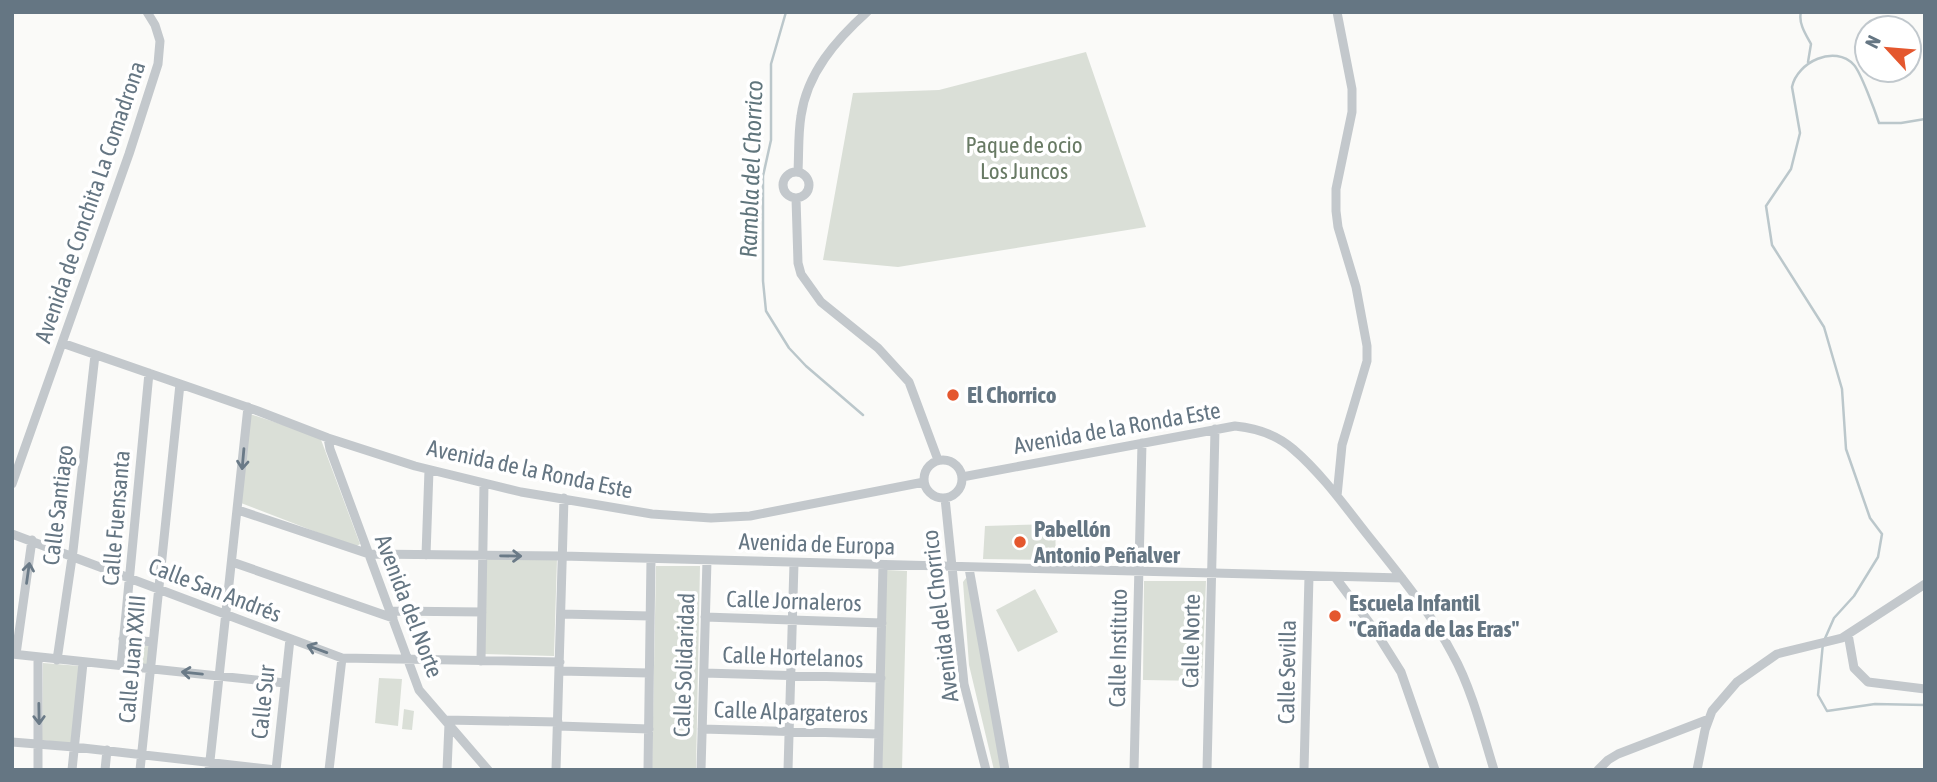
<svg xmlns="http://www.w3.org/2000/svg" width="1937" height="782" viewBox="0 0 1937 782" font-family="'Asap Condensed',sans-serif">
	<rect width="100%" height="100%" fill="#fafaf8"/>
	<path fill="#dadfd7" d="M1086 52 1146 227 898 267 823 260 853 93 939 90Z
		M250 414 320 437 360 544 355 547 241 503Z
		M1055 524 1056 560 983 559 985 526Z
		M486 557 557 559 554 656 484 654Z
		M656 566H700L696 770H652Z
		M886 570 907 571 902 770H882Z
		M966 578 968 579 1003 770H994L969 665 963 582Z
		M1144 581H1206L1202 681 1143 680Z
		M1035 589 1058 632 1018 652 996 610Z
		M123 639 153 642 150 668 121 666Z
		M43 663 80 666 72 744 42 740Z
		M379 678 402 679 398 726 375 723Z
		M404 709 414 711 412 730 402 729Z"/>
	<g fill="none" stroke-linecap="round" stroke-linejoin="round">
		<path stroke="#bbc7cb" stroke-width="2.5" d="M786 12 771 64V140L763 176V281L766 311 789 348 806 366 863 415
			M1801 12C1798 23 1806 35 1811 44L1808 62
			M1925 119 1901 123H1879C1875 111 1861 73 1854 65 1835 44 1797 62 1792 87L1800 133 1791 169 1766 206 1772 245 1824 327 1842 389 1846 449 1870 518 1882 534 1878 557 1854 596 1834 618 1823 643 1818 695 1827 711 1875 704 1925 705"/>
		<path stroke="#c3c8cc" stroke-width="9" d="M1337 12 1352 89V112L1336 189V211L1338 227 1356 287 1367 346V361L1342 445 1337 496
			M798 171C799 153 798 134 801 116 807 73 836 40 867 12
			M783 185a13 13 0 1 1 26 0a13 13 0 1 1-26 0Z
			M796 198 798 263 801 274 821 302 878 348 909 382 938 460
			M62 343 258 411 328 438 415 466 521 492 652 514 711 518 750 516 924 482
			M328 438 330 449 419 690 488 770
			M924 479a19 19 0 1 1 38 0a19 19 0 1 1-38 0Z
			M962 477 1235 426C1256 428 1277 435 1293 449 1321 473 1344 505 1366 533 1397 572 1430 611 1453 655 1471 687 1483 734 1494 770
			M12 484 129 154 158 64 160 41 155 25 147 12
			M945 498 964 684 986 770
			M238 510 369 554 562 556 1402 578
			M12 534 342 658 560 662
			M426 555 429 470
			M232 562 393 618
			M969 568 1005 770
			M1335 577 1374 629 1401 672 1435 770
			M390 611 482 612
			M561 614 650 616
			M705 617 882 623
			M1848 634 1854 668 1868 682 1925 689
			M123 639 153 642
			M12 654 285 683
			M16 654 32 540
			M57 660 73 551 95 355
			M481 661 484 484
			M121 666 149 373
			M560 671 649 673
			M704 673 881 678
			M445 720 558 722
			M558 726 649 729
			M702 729 879 734
			M12 742 74 747 276 770
			M38 770V657
			M72 770 83 663
			M105 770 107 750
			M140 770 180 384
			M209 770 248 407
			M276 770 290 639
			M329 770 342 658
			M447 770 449 724
			M556 770 564 498
			M648 770 651 559
			M701 770 707 560
			M788 770 794 563
			M878 770 883 565
			M1134 770 1142 443
			M1207 770 1215 429
			M1304 770 1309 576
			M1598 770 1608 760 1618 754 1709 719
			M1697 770 1705 730 1712 711 1737 682 1777 654 1842 638 1925 584"/>
	</g>
	<defs><path id="oneway-shaft" d="M-6 0H5M1.5-3L5.5 0L1.5 3" fill="none" stroke-width="1.6" stroke-linecap="round" stroke-linejoin="round" transform="scale(1.75)"/></defs>
	<g stroke="#6a7a87">
		<use href="#oneway-shaft" transform="translate(243 459) rotate(95)"/>
		<use href="#oneway-shaft" transform="translate(511 556) rotate(1)"/>
		<use href="#oneway-shaft" transform="translate(28 573) rotate(-82)"/>
		<use href="#oneway-shaft" transform="translate(317 649) rotate(-160)"/>
		<use href="#oneway-shaft" transform="translate(192 673) rotate(-174)"/>
		<use href="#oneway-shaft" transform="translate(39 714) rotate(89)"/>
	</g>
	<g fill="#e4572e" stroke="#fff" stroke-width="2.5">
		<circle cx="953" cy="395" r="7"/>
		<circle cx="1020" cy="542" r="7"/>
		<circle cx="1335" cy="616" r="7"/>
	</g>
	<g text-anchor="middle" dominant-baseline="central" stroke-width="7" stroke-linejoin="round" paint-order="stroke">
		<g font-size="23" fill="#687a64" stroke="#fff">
			<text x="1024" y="145">Paque de ocio<tspan x="1024" dy="26">Los Juncos</tspan></text>
		</g>
		<g font-size="23" fill="#657683" stroke="#fff">
			<text transform="translate(90 202) rotate(-71)">Avenida de Conchita La Comadrona</text>
			<text transform="translate(1117 428) rotate(-10)">Avenida de la Ronda Este</text>
			<text transform="translate(530 469) rotate(12)">Avenida de la Ronda Este</text>
			<text transform="translate(58 505) rotate(-83)">Calle Santiago</text>
			<text transform="translate(116 518) rotate(-85)">Calle Fuensanta</text>
			<text transform="translate(817 544) rotate(2)">Avenida de Europa</text>
			<text transform="translate(215 590) rotate(21)">Calle San Andrés</text>
			<text transform="translate(794 601) rotate(2)">Calle Jornaleros</text>
			<text transform="translate(409 606) rotate(69)">Avenida del Norte</text>
			<text transform="translate(940 616) rotate(-97)">Avenida del Chorrico</text>
			<text transform="translate(1191 641) rotate(-89)">Calle Norte</text>
			<text transform="translate(1118 648) rotate(-89)">Calle Instituto</text>
			<text transform="translate(793 657) rotate(2)">Calle Hortelanos</text>
			<text transform="translate(132 659) rotate(-85)">Calle Juan XXIII</text>
			<text transform="translate(684 665) rotate(-88)">Calle Solidaridad</text>
			<text transform="translate(1287 672) rotate(-89)">Calle Sevilla</text>
			<text transform="translate(263 702) rotate(-84)">Calle Sur</text>
			<text transform="translate(791 712) rotate(2)">Calle Alpargateros</text>
		</g>
		<g font-size="23" font-weight="bold" fill="#657683" stroke="#fff" text-anchor="start">
			<text x="967" y="395">El Chorrico</text>
			<text x="1034" y="529">Pabellón<tspan x="1034" dy="26">Antonio Peñalver</tspan></text>
			<text x="1349" y="603">Escuela Infantil<tspan x="1349" dy="26">"Cañada de las Eras"</tspan></text>
		</g>
		<g font-size="24" font-style="italic" fill="#60757c" stroke="#fff">
			<text transform="translate(751 169) rotate(-88)">Rambla del Chorrico</text>
		</g>
	</g>
	<rect width="1937" height="782" fill="none" stroke="#657683" stroke-width="28"/>
	<g transform="translate(1888 49) rotate(296)"><circle r="33" fill="#ffffff" stroke="#c1c8cd" stroke-width="2"/>
	<path d="M0-5L12 26L0 18L-12 26Z" fill="#e4572e"/>
	<text y="-10" font-size="19" font-weight="bold" text-anchor="middle" fill="#657683">N</text>
	</g>
</svg>
